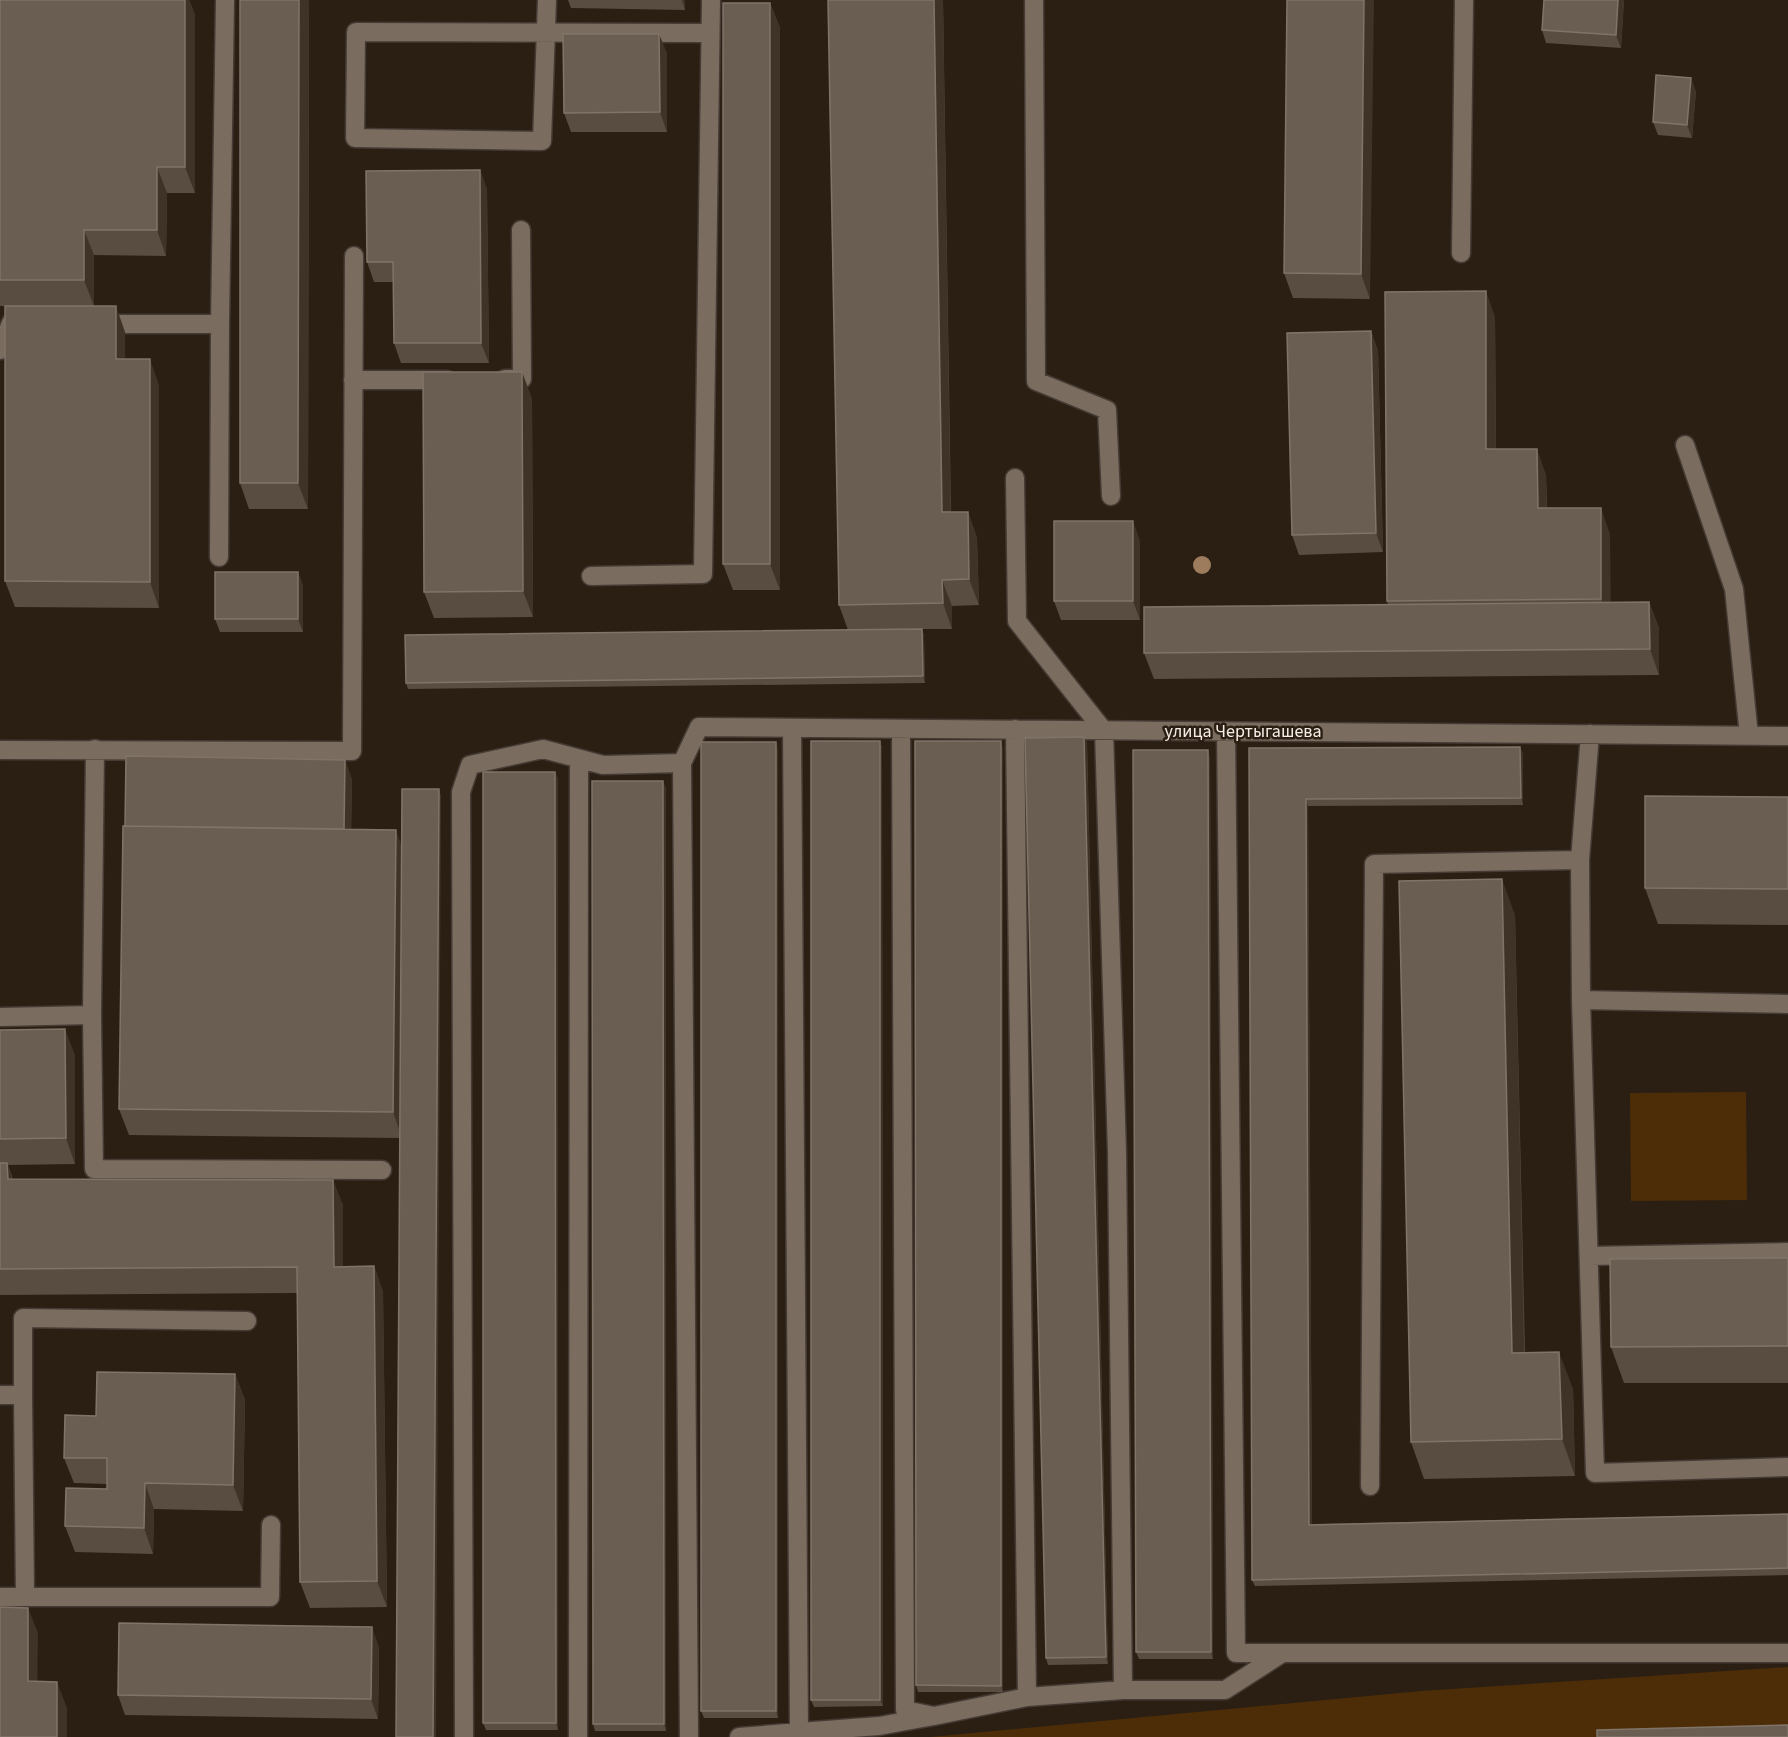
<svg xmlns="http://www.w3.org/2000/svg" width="1788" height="1737" viewBox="0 0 1788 1737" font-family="'Source Sans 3',sans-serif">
	<rect width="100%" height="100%" fill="#2b1f14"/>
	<path fill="#4d2d07" d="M1746 1092 1747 1200 1631 1201 1630 1093Z
		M1788 1667V1737H930L1421 1691Z"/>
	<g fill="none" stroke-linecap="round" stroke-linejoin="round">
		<defs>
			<path id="minor" d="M547 0 542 141 355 138 356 32 710 33
				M1034 0 1036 381 1107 410 1111 496
				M1461 253 1464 0
				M98 324H220L225 0
				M0 350 11 323
				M505 379H522L521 230
				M353 380H447
				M1685 445 1734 589 1749 736
				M1015 478 1017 621 1104 731 1117 1152 1123 1690H1225L1281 1654
				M219 557 220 324
				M591 576 703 574 711 0
				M792 728 799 1732 879 1726 934 1716
				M901 729 905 1710 934 1716 1027 1697
				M1015 729 1027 1697 1123 1690
				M1226 731 1236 1653H1788
				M1590 734 1580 860 1581 1000 1595 1473 1788 1467
				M95 749 92 1015 94 1169 382 1170
				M0 750 352 751 354 256
				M1581 1000 1788 1004
				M0 1017 92 1015
				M1589 1256 1788 1252
				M0 1395H23V1318L247 1321
				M23 1395 25 1597
				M1370 1486 1374 864 1580 860
				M0 1597H270L271 1525
				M464 1737 461 792 470 765 543 749 603 765 682 763
				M578 1737 579 759
				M689 1737 682 763 699 727 1788 736
				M739 1737 799 1732"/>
		</defs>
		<use href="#minor" stroke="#453b34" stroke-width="21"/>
		<use href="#minor" stroke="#7a6c5f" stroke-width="18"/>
	</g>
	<circle fill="#9d7c5d" cx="1202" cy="565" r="9"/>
	<path fill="#594c40" d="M0 0H189L195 15V193H167L166 256 94 255V306L125 332V359L159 385V608L15 607 5 581V306H0Z
		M240 0H309L308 509H249L240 483Z
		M568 0H685V10L571 8Z
		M828 0H943L951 512H968L977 538 979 605 952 606V629H922L924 636 925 683 408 689 406 683 848 630 839 605Z
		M1287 0 1370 299 1293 298 1284 273Z
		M1624 0 1621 48 1546 43 1542 30Z
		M770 3 780 28V590H733L723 564Z
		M667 53V132H571L564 113Z
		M1696 91 1692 138 1658 135 1653 122Z
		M480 170 487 190 489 363H401L394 343V282H374L367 262Z
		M1495 317 1496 449 1546 475 1547 508 1610 534V602H1649L1659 628V675L1154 679 1144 653 1388 605 1387 601Z
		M1371 331 1378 351 1383 552 1299 555 1292 535Z
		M532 398 533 617 434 618 424 592Z
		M1140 541V620H1061L1054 601Z
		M298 572 303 586V632H220L215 619Z
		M1084 737 1087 743 1108 1664 1048 1665 1046 1658Z
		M880 741 882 748 883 1706 814 1707 811 1700Z
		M1520 747 1523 754V805L1308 806 1312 1524 1788 1514V1575L1255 1586 1252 1580 1249 748Z
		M1003 748V1692H918L916 1685Z
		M778 749V1718H704L701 1711Z
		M1210 757 1213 1659H1139L1136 1652Z
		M345 760 352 780 351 829 401 846 441 796 400 1138 129 1135 119 1109 125 826Z
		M555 772 558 779V1730H486L483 1723Z
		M666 788V1731H595L593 1724Z
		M1788 797V925L1658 924 1645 888Z
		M1515 915 1525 1353 1573 1389 1575 1476 1424 1479 1411 1442Z
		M0 1030 75 1055V1164L8 1165 13 1179 333 1180 343 1206V1267L374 1266 383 1292 387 1607 310 1608 300 1582 297 1293 0 1295Z
		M1788 1258V1383H1624L1611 1347Z
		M235 1374 245 1400 243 1511 154 1509 153 1554 75 1552 65 1526 107 1489V1484L74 1483 64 1458 96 1416Z
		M379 1647 378 1719 125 1715 118 1695Z"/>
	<path fill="#3f3327" d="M185 0H189L195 15V193L185 167Z
		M299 0H309L308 509 298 483Z
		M682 0H685V10Z
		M934 0H943L951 538 942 512Z
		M1364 0H1374L1370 299 1361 274Z
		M1618 0H1624L1621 48 1616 35Z
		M770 3 780 28V590L770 564Z
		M659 34 667 53V132L660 112Z
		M1691 78 1696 91 1692 138 1687 125Z
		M157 167 167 193 166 256 157 230Z
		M480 170 487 190 489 363 481 343Z
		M84 230 94 255V306L84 280Z
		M1486 291 1495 317 1496 475 1486 449Z
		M116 306 125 332V385L116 359Z
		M1371 331 1378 351 1383 552 1376 533Z
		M150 359 159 385V608L150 582Z
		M522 372 532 398 533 617 523 591Z
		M1537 449 1546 475 1547 534 1538 508Z
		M1601 508 1610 534 1611 625 1601 599Z
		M968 512 977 538 979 605 969 579Z
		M1133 521 1140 541V620L1133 601Z
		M298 572 303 586V632L298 619Z
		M942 580 952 606V629L943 603Z
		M1649 602 1659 628V675L1650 649Z
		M922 629 924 636 925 683 923 676Z
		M1084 737 1087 743 1108 1664 1106 1657Z
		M880 741 882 748 883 1706 880 1700Z
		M1001 741 1003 748V1692L1001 1686Z
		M776 742 778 749V1718L776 1711Z
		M1520 747 1523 754V805L1521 798Z
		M1208 750 1210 757 1213 1659 1211 1652Z
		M345 760 352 780 351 855 344 836Z
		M555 772 558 779V1730L556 1723Z
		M663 781 666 788V1731L664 1724Z
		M439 789 441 796 436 1737H433Z
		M1306 799 1308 806 1312 1531 1309 1525Z
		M396 830 405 856 402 1138 393 1112Z
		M1502 879 1515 915 1525 1390 1512 1353Z
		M65 1029 75 1055V1164L66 1138Z
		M7 1163 16 1189 8 1179Z
		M333 1180 343 1206V1293L334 1267Z
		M374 1266 383 1292 387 1607 377 1581Z
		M1559 1352 1573 1389 1575 1476 1562 1439Z
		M235 1374 245 1400 243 1511 233 1485Z
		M145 1483 154 1509 153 1554 144 1528Z
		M28 1608 38 1633 37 1707 28 1681Z
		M372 1627 379 1647 378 1719 371 1699Z
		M57 1682 67 1708V1737H57Z"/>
	<path fill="#6a5d52" stroke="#807469" stroke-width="1.5" d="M0 0H185V167H157V230H84V280H0Z
		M240 0H299L298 483H240Z
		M828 0H934L942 512H968L969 579 942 580 943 603 839 605Z
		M1287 0H1364L1361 274 1284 273Z
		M1544 0H1618L1616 35 1542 30Z
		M723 3H770V564H723Z
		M563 34H659L660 112 564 113Z
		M1656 75 1691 78 1687 125 1653 122Z
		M480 170 481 343H394L393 262H367L366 171Z
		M1486 291V449H1537L1538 508H1601V599L1387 601 1385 292Z
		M5 306H116V359H150V582L5 581Z
		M1371 331 1376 533 1292 535 1287 333Z
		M423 372H522L523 591 424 592Z
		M1054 521H1133V601H1054Z
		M215 572H298V619H215Z
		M1649 602 1650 649 1144 653V607Z
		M922 629 923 676 406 683 405 635Z
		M1084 737 1106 1657 1046 1658 1025 738Z
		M811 741H880V1700H811Z
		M915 741H1001V1686L916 1685Z
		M701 742H776V1711H701Z
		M1520 747 1521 798 1306 799 1309 1525 1788 1514V1568L1252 1580 1249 748Z
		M1133 750H1208L1211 1652H1136Z
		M126 756 345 760 344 829 125 826Z
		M483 772H555L556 1723H483Z
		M592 781H663L664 1724H593Z
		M402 789H439L433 1737H396Z
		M1645 796 1788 797V889L1645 888Z
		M123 826 396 830 393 1112 119 1109Z
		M1502 879 1512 1353 1559 1352 1562 1439 1411 1442 1399 881Z
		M65 1029 66 1138 0 1139V1030Z
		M0 1163H7L8 1179 333 1180 334 1267 374 1266 377 1581 300 1582 297 1267 0 1269Z
		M1788 1258V1346L1611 1347 1610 1259Z
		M97 1372 235 1374 233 1485 145 1483 144 1528 65 1526 66 1488 107 1489V1458H64L65 1415 96 1416Z
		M0 1607 28 1608V1681L57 1682V1737H0Z
		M119 1623 372 1627 371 1699 118 1695Z
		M1788 1725V1737H1597V1730Z"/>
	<g text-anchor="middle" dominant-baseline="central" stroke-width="5" stroke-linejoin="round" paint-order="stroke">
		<g font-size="18" fill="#f6ede6" stroke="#2b1f14">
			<text x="1243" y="731">улица Чертыгашева</text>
		</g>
	</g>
</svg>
